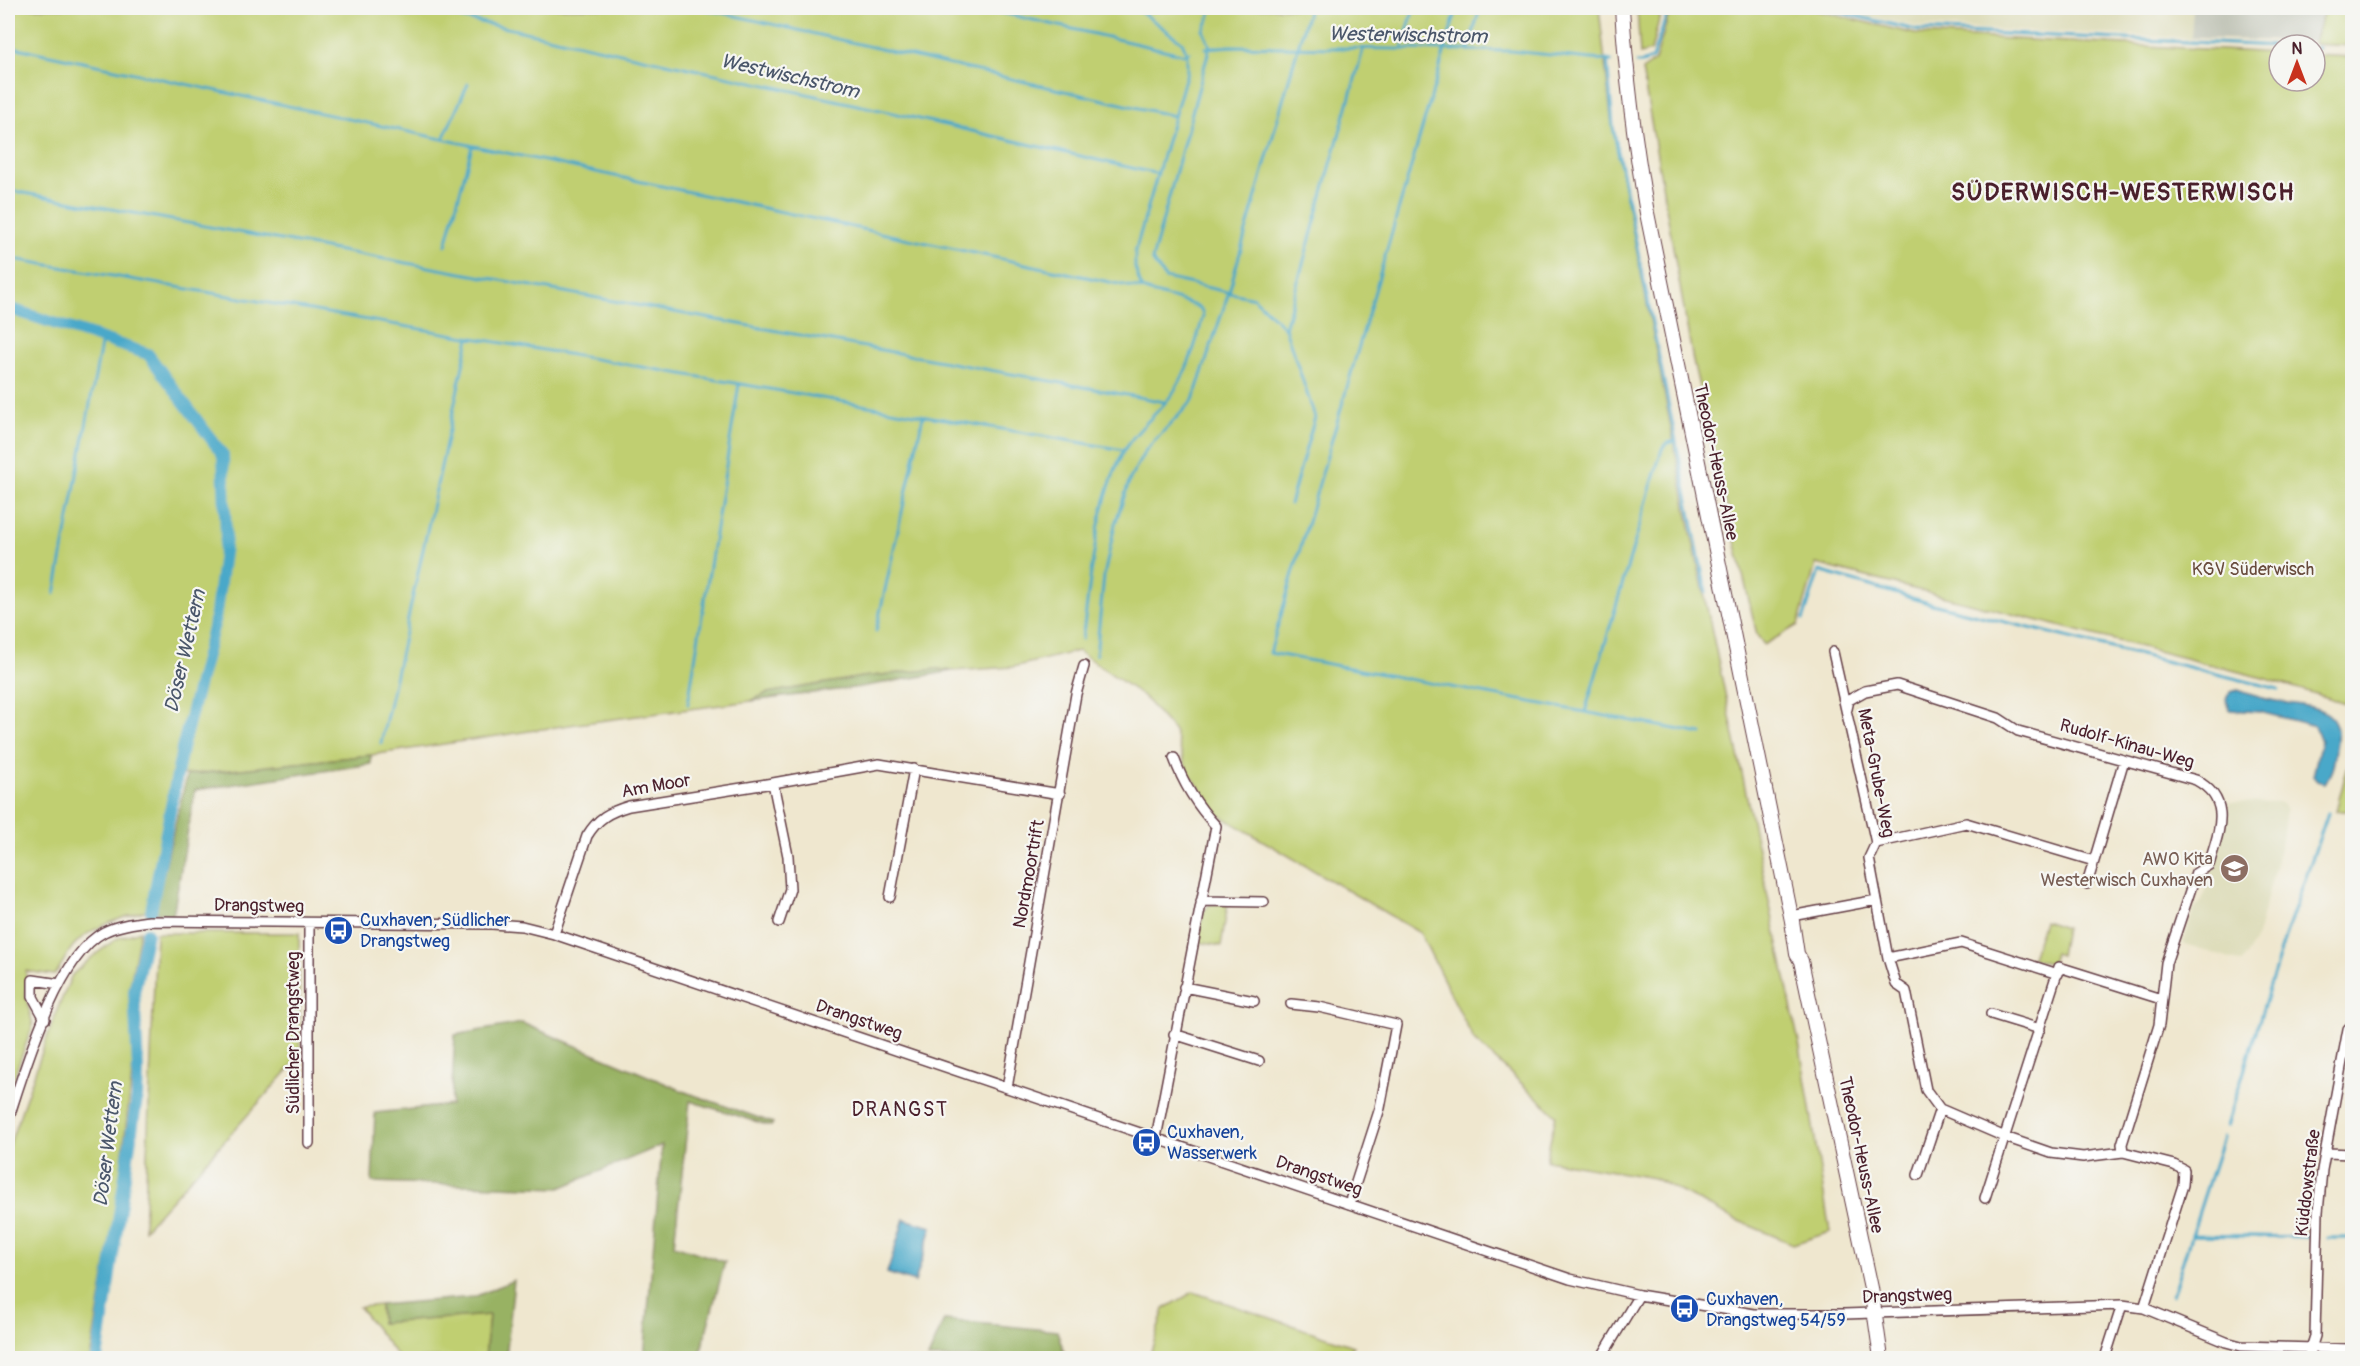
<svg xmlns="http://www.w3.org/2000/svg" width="2360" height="1366" viewBox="0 0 2360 1366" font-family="Pangolin,sans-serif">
	<rect width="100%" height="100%" fill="#f6f6f2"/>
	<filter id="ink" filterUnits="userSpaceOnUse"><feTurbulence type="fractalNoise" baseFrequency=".0167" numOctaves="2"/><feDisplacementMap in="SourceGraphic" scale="12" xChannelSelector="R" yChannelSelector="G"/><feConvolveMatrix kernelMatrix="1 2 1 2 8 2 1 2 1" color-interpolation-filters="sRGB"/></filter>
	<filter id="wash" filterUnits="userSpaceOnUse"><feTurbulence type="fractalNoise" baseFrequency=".008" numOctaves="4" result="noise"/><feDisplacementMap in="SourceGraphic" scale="24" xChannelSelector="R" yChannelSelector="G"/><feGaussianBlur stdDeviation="1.35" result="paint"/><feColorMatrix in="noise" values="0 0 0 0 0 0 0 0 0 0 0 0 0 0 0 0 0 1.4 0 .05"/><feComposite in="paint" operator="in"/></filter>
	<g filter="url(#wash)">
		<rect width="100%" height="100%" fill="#efe7cf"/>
		<path fill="#deddbb" d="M1853 8H2193L2191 38 1915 26 1851 13Z
			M2229 802 2281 803 2286 809 2282 840 2257 936 2242 963 2183 943 2193 911 2202 901Z"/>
		<path fill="#c3c6b9" d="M2193 8H2325L2314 42 2191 38Z"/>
		<path fill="#c0cf71" stroke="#85774e" stroke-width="1.5" d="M8 8H1599L1611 118 1691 532 1801 1053 1830 1232 1793 1244 1734 1219 1654 1178 1546 1160 1556 1115 1474 1040 1420 933 1219 815 1187 770 1174 731 1143 696 1078 651 1013 667 952 671 938 669 862 677 768 693 751 701 576 724 371 755 173 776 147 910C123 918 93 925 75 944 67 952 63 965 54 975L26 971V998L33 1025 8 1093Z
			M1637 8H1662L1651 51 1640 54Z
			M1671 8H1805L1915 34 2279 53V81H2315V55L2352 57V705L2263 678 1816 564 1798 625 1764 645 1757 635 1693 361 1642 70 1655 61Z
			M2325 8H2352V46L2313 44Z
			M2352 750V811H2336Z
			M1228 903 1221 946 1198 942 1203 912 1210 904Z
			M2044 921 2065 928 2060 955 2054 953 2051 964 2032 958Z
			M140 931 129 991 133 1065 118 1195 90 1358H8V1149L55 1015 72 975 92 957 116 939Z
			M156 933H299L300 1057 144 1230Z
			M1193 1292 1354 1346 1343 1358H1149L1164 1309Z
			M380 1305 381 1323 489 1315 485 1358H399L359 1307Z"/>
		<path fill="#98b263" stroke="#716847" stroke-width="1.5" d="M938 669 952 671 861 687 751 701 767 693 862 677Z
			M371 755V764L195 790 173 915 154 912 187 775Z
			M522 1023 688 1093 773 1123 771 1126 690 1101 674 1245 725 1262 699 1358H644L662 1145 560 1188 372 1182 375 1113 451 1105 455 1035Z
			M514 1280 506 1358H485L489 1315 381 1323 380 1305 474 1297Z
			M944 1320 1057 1331 1066 1358H928Z"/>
		<path fill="#4aa8c9" stroke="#4a647a" stroke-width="1.5" d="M2238 690C2253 696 2273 701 2288 703 2317 708 2344 709 2336 748 2334 763 2334 769 2325 783L2317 781 2313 776 2321 741 2315 726 2260 712 2230 710 2226 699 2230 692Z
			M904 1219 932 1227 915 1282 887 1273Z"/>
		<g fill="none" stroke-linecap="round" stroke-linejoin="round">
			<path stroke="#4aa8c9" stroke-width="3" d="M416 8 889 112 1158 174
				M701 8 1174 116
				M981 8 1186 55
				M1136 8 1182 42 1187 53
				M1211 8 1209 19 1203 30 1210 46 1152 260 1165 278 1254 298 1285 328 1315 417 1290 504
				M1457 8 1270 653 1702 734
				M1821 8 1916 30 2279 46
				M8 46 1142 289
				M1205 48 1231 46 1511 51 1611 61
				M2315 48H2319
				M1402 49 1414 8
				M1468 51 1480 8
				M1607 60 1613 127 1706 592
				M1637 63H1642L1652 59 1669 8
				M443 139 468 84
				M8 190 1165 402
				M446 245 472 146
				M8 258 1124 450
				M1285 328 1363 50
				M55 594 102 339
				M1803 620 1819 571 1932 604 2278 689
				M876 631 923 416
				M1082 639C1092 575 1094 511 1123 452 1135 430 1159 413 1173 393 1188 371 1197 341 1203 316L1201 309C1183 298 1162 297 1142 289L1135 268V252L1187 72V53L1189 52
				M1096 655 1104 576 1115 524 1130 479 1145 451 1193 400 1229 292 1309 8
				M688 704 739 384
				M1585 712 1662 449 1667 443 1676 441
				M381 743 469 338
				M2227 1126 2284 940 2328 813
				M2191 1235 2309 1237
				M2327 1238H2352
				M2172 1295 2223 1137"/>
			<path stroke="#4aa8c9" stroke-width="12" d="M8 308 148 354 223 455 226 538 215 620 182 749 151 911
				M97 1358 137 1098 138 1070 134 992 147 933"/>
		</g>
	</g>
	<g filter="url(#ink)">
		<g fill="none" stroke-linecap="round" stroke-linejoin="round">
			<defs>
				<path id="street" d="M1833 652 1876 843 1869 858 1877 900
					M1847 709 1849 700 1865 691 1897 685 1998 718 2018 731 2196 780C2234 801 2218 832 2209 865L2196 873 2166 963 2159 1025 2122 1144 2123 1152
					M773 783 788 856 790 889 779 922
					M1876 843 1966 823 2094 861 2124 760
					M2087 884 2094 861
					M890 897 914 769
					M1201 901 1264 902
					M1791 916 1877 900 1888 958 1896 984 1906 991 1926 1090 1940 1109 2005 1137 2051 1153 2083 1157 2123 1152 2174 1165 2184 1170 2183 1185 2144 1308
					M309 923V1143
					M554 934 587 836C598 818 609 812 629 806L773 783 879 764 1060 794
					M1888 958 1961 943 2058 974
					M1184 987 1254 1001
					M1291 1004 1319 1007 1396 1025 1380 1108 1349 1204
					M1991 1014 2040 1029
					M45 1019 33 997V980L60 984
					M1174 1034 1259 1061
					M1007 1088 1076 694 1084 666
					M8 1120C24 1071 57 956 104 932 117 925 135 923 149 921L492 924 522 926 554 934 1570 1279 1639 1295 1754 1314H1844L2122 1305 2144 1308 2226 1342 2241 1346 2352 1349
					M1156 1138 1216 826C1198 807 1183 783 1174 758
					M2327 1153 2352 1154
					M1918 1175 1940 1109
					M1985 1198 2059 967 2161 999
					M1601 1358 1639 1295
					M2105 1358 2122 1305
					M2308 1358 2315 1336 2318 1212 2322 1170 2348 1029 2352 1025"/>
				<path id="secondary" d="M1622 8C1626 77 1635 145 1647 213L1792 921 1797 954 1801 961 1871 1288 1881 1358"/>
			</defs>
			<use href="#street" stroke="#633d44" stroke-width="12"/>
			<use href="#secondary" stroke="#633d44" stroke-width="16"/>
			<use href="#street" stroke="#fff" stroke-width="9"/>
			<use href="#secondary" stroke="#fff" stroke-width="14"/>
		</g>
	</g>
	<defs>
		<symbol id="school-disc" viewBox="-11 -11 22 22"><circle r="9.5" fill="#8d6e63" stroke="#f6f6f2"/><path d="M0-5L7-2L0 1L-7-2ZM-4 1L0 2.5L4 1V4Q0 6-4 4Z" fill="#fff"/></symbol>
		<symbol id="bus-disc" viewBox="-11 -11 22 22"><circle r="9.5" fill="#1a4fb4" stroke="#f6f6f2"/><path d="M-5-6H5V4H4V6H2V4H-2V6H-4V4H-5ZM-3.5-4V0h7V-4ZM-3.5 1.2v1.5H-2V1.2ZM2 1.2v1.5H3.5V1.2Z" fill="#fff"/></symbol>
	</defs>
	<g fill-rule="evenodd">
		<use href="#school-disc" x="2218" y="852" width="33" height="33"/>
		<use href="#bus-disc" x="322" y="914" width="33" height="33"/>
		<use href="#bus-disc" x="1130" y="1126" width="33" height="33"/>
		<use href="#bus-disc" x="1668" y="1292" width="33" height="33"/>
	</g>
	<g text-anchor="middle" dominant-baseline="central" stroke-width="4.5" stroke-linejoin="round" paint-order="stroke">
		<g font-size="18" fill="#4a1f2b" stroke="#f6f6f2">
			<text transform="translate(1716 462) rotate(78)">Theodor-Heuss-Allee</text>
			<text transform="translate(2127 744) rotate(16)">Rudolf-Kinau-Weg</text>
			<text transform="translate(1876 773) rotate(79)">Meta-Grube-Weg</text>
			<text transform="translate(656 786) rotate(-10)">Am Moor</text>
			<text transform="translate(1029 874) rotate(-80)">Nordmoortrift</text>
			<text transform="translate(259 906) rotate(1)">Drangstweg</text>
			<text transform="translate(859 1020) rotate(19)">Drangstweg</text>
			<text transform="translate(293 1033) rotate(-90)">Südlicher Drangstweg</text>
			<text transform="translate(1861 1155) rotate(78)">Theodor-Heuss-Allee</text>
			<text transform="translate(1319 1176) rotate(19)">Drangstweg</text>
			<text transform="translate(2308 1183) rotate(-83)">Küddowstraße</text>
			<text transform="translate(1907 1296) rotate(-2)">Drangstweg</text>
		</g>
		<g font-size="18" fill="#684b3c" stroke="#f6f6f2">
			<text x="2253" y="569">KGV Süderwisch</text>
		</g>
		<g font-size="18" fill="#785e54" stroke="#f6f6f2" text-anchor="end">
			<text x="2213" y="859">AWO Kita<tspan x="2213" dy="21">Westerwisch Cuxhaven</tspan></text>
		</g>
		<g font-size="18" fill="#164399" stroke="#f6f6f2" text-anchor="start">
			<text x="360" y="920">Cuxhaven, Südlicher<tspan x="360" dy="21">Drangstweg</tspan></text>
			<text x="1167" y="1132">Cuxhaven,<tspan x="1167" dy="21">Wasserwerk</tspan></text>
			<text x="1706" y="1299">Cuxhaven,<tspan x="1706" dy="21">Drangstweg 54/59</tspan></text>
		</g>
		<g font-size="20" font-style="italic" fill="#4a566a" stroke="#f6f6f2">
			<text transform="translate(1408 35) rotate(1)">Westerwischstrom</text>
			<text transform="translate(790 76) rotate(13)">Westwischstrom</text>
			<text transform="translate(185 651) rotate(-77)">Döser Wettern</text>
			<text transform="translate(108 1144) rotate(-83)">Döser Wettern</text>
		</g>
		<g font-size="20" letter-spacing="1.5" fill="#4a1f2b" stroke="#f6f6f2">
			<text x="900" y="1109">DRANGST</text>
		</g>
		<g font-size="24" font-weight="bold" letter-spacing="1.5" fill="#4a1f2b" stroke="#f6f6f2">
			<text x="2123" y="192">SÜDERWISCH-WESTERWISCH</text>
		</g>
	</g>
	<rect width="2360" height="1366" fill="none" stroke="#f6f6f2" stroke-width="30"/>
	<g transform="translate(2297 63)"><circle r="28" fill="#f6f6f2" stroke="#b1a0a2" stroke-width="1.5"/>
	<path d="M0-4.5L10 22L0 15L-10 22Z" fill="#c8321e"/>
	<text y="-9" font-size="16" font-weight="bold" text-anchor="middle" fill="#4a1f2b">N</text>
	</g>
</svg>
